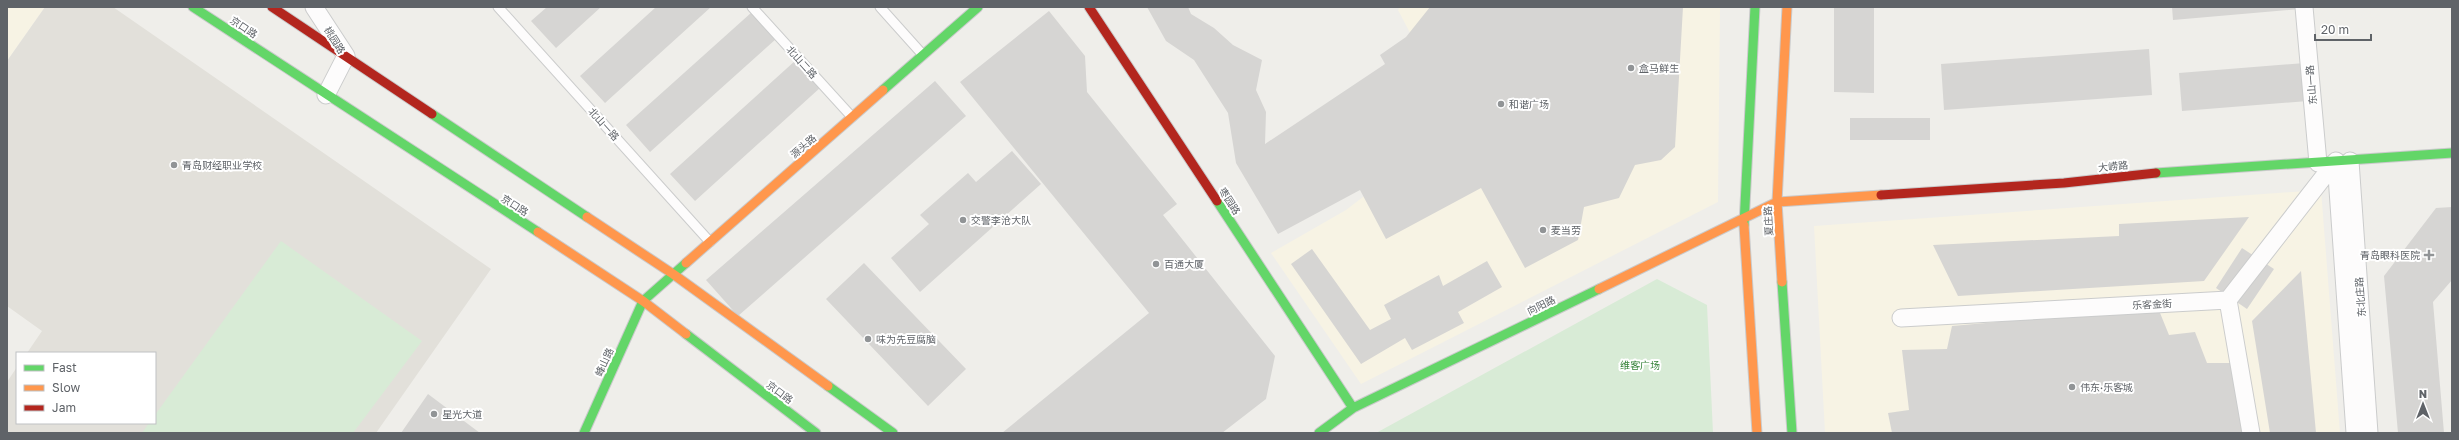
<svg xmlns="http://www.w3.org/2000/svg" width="2459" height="440" viewBox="0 0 2459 440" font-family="'Golos Text','Noto Sans SC',sans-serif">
	<rect width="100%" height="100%" fill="#efeeea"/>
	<path fill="#f7f3e4" d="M7 7H45L7 61Z
		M1400 7H1720L1718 202 1361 384 1271 253 1346 210 1458 124 1398 10Z
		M2321 190 2340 433H1825L1814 226Z"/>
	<path fill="#e2e0da" d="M45 7H113L491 269 376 433H7V382L17 367V423H155V353H27L42 331 7 306V61Z"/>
	<path fill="#d8ebd6" d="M281 241 422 341 353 433H142L149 423H155V415Z
		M1657 279 1707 305 1713 433H1376Z"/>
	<path fill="#d6d5d3" d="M547 7H601L556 48 531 21Z
		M656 7H711L605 103 580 76Z
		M1147 7H1188L1191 14 1214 28 1233 45 1262 60 1256 90 1266 112 1265 144 1385 64 1380 55 1406 37 1430 7H1683L1675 147 1661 160 1635 165 1619 198 1584 207 1578 240 1525 268 1481 188 1386 239 1360 190 1278 234 1236 163 1228 113 1194 60 1166 41Z
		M1834 7H1874V93L1834 92Z
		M2172 7H2299L2300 9 2173 20Z
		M1049 11 1085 56 1087 92 1177 204 1163 215 1275 356 1266 399 1222 433H1002L1149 313 960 82Z
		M752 12 776 39 650 152 626 125Z
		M2149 49 2152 95 1944 110 1941 64Z
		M796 60 821 87 695 201 670 174Z
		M2305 63 2308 101 2182 111 2179 73Z
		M935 81 966 116 738 316 706 280Z
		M1850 118H1930V140H1850Z
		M1012 151 1041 184 920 292 891 258 929 224 920 215 968 173 976 182Z
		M2452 207V280L2433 302 2444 433H2398L2384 276 2436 208Z
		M2249 217 2204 281 1958 296 1933 245 2119 236V224Z
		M2242 248 2274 269 2247 309 2216 288Z
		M1312 249 1370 330 1391 319 1384 305 1439 275 1443 286 1487 261 1502 287 1458 312 1464 323 1412 350 1405 338 1361 364 1291 264Z
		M864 263 966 369 928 406 826 299Z
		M2301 271 2316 433H2270L2252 321Z
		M2158 308 2169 335 2195 332 2207 363H2233L2245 433H1892L1888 413 1909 410 1902 350 1947 349 1952 326Z
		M428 394 480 433H401Z"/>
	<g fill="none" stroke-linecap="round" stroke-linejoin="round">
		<defs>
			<path id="lane" d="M498 7 710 242
				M752 7 852 117
				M880 7 923 55"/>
			<path id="street" d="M314 7 346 56 326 95
				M2304 7 2318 163
				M2336 161 2355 433
				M2350 161 2369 433
				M2228 300 2251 433
				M1901 318 2228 300 2336 161"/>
			<path id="fast" d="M193 7 538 232
				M883 90 978 7
				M432 114 587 217
				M2156 173 2452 153
				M1217 201 1353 408
				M1744 225 1755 7
				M1782 282 1792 433
				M686 334 816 433
				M828 386 893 433
				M584 433 643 301 686 263
				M1319 433 1353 408 1599 289"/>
			<path id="slow" d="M587 217 673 274 828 386
				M1744 225 1757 433
				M538 232 643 301 686 334
				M686 263 883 90
				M1782 282 1777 202 1787 7
				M1599 289 1777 202 1881 195"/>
			<path id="jam" d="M272 7 432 114
				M1089 7 1217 201
				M1881 195 2064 183 2156 173"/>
		</defs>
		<use href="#lane" stroke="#cbcccc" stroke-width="11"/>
		<use href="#street" stroke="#cbcccc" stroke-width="19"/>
		<use href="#fast" stroke="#cacacb" stroke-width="11"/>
		<use href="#slow" stroke="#cacacb" stroke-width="11"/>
		<use href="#jam" stroke="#cacacb" stroke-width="11"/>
		<use href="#lane" stroke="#fdfcfc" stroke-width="9"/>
		<use href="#street" stroke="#fdfcfc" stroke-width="17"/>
		<use href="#fast" stroke="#63d668" stroke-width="9"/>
		<use href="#slow" stroke="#ff974d" stroke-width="9"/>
		<use href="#jam" stroke="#b3261e" stroke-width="9"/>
	</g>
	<g fill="#919496" stroke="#fff" stroke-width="1.5">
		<circle cx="1631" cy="68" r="4"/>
		<circle cx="1501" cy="104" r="4"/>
		<circle cx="174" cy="165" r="4"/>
		<circle cx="963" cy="220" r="4"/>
		<circle cx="1543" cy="230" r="4"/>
		<path d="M2427 249h4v4h4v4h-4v4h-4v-4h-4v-4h4z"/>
		<circle cx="1156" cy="264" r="4"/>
		<circle cx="868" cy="339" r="4"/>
		<circle cx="2072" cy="387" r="4"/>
		<circle cx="434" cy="414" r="4"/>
	</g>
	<g text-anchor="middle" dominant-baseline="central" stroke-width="4" stroke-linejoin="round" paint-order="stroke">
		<g font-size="10" fill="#5f6368" stroke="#fff">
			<text transform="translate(244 27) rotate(34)">京口路</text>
			<text transform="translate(335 40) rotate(58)">桃园路</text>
			<text transform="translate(802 62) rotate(48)">北山二路</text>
			<text transform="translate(2311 85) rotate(-95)">东山一路</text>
			<text transform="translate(604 124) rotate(48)">北山一路</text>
			<text transform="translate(803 146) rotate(-41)">源头路</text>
			<text transform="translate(2113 166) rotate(-6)">大崂路</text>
			<text transform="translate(1230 201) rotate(57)">枣园路</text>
			<text transform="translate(515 205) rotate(33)">京口路</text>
			<text transform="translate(1768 221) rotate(-93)">夏庄路</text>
			<text transform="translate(2360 297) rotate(-94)">东北庄路</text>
			<text transform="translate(2152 304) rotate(-3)">乐客金街</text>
			<text transform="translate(1541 305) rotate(-26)">向阳路</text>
			<text transform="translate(604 362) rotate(-66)">峰山路</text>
			<text transform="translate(780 392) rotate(37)">京口路</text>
		</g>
		<g font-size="10" fill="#5f6368" stroke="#fff" text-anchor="start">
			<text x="1639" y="68">盒马鲜生</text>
			<text x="1509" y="104">和谐广场</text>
			<text x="182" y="165">青岛财经职业学校</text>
			<text x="971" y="220">交警李沧大队</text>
			<text x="1551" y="230">麦当劳</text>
			<text x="2420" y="255" text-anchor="end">青岛眼科医院</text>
			<text x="1164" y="264">百通大厦</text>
			<text x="876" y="339">味为先豆腐脑</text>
			<text x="2080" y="387">伟东·乐客城</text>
			<text x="442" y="414">星光大道</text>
		</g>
		<g font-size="10" fill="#348238" stroke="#fff">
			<text x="1640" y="365">维客广场</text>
		</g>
	</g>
	<rect width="2459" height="440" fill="none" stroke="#5f6368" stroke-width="16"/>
	<rect x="16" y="352" width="140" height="72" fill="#ffffff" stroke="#bfc1c3"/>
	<rect x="24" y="365" width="20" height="6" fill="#63d668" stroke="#bfc1c3"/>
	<text x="52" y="372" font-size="12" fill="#5f6368">Fast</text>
	<rect x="24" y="385" width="20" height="6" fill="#ff974d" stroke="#bfc1c3"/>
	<text x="52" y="392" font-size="12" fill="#5f6368">Slow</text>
	<rect x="24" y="405" width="20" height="6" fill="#b3261e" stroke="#bfc1c3"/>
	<text x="52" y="412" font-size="12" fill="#5f6368">Jam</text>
	<g transform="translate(2423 404)" stroke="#ffffff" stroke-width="3" paint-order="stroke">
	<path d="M0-3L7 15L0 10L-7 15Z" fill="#5f6368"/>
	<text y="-6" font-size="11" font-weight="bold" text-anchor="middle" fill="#5f6368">N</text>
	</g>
	<path d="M2315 34v6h56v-6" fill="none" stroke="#5f6368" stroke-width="2"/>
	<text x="2321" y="34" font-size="12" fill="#5f6368" stroke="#ffffff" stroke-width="3" paint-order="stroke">20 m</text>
</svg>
